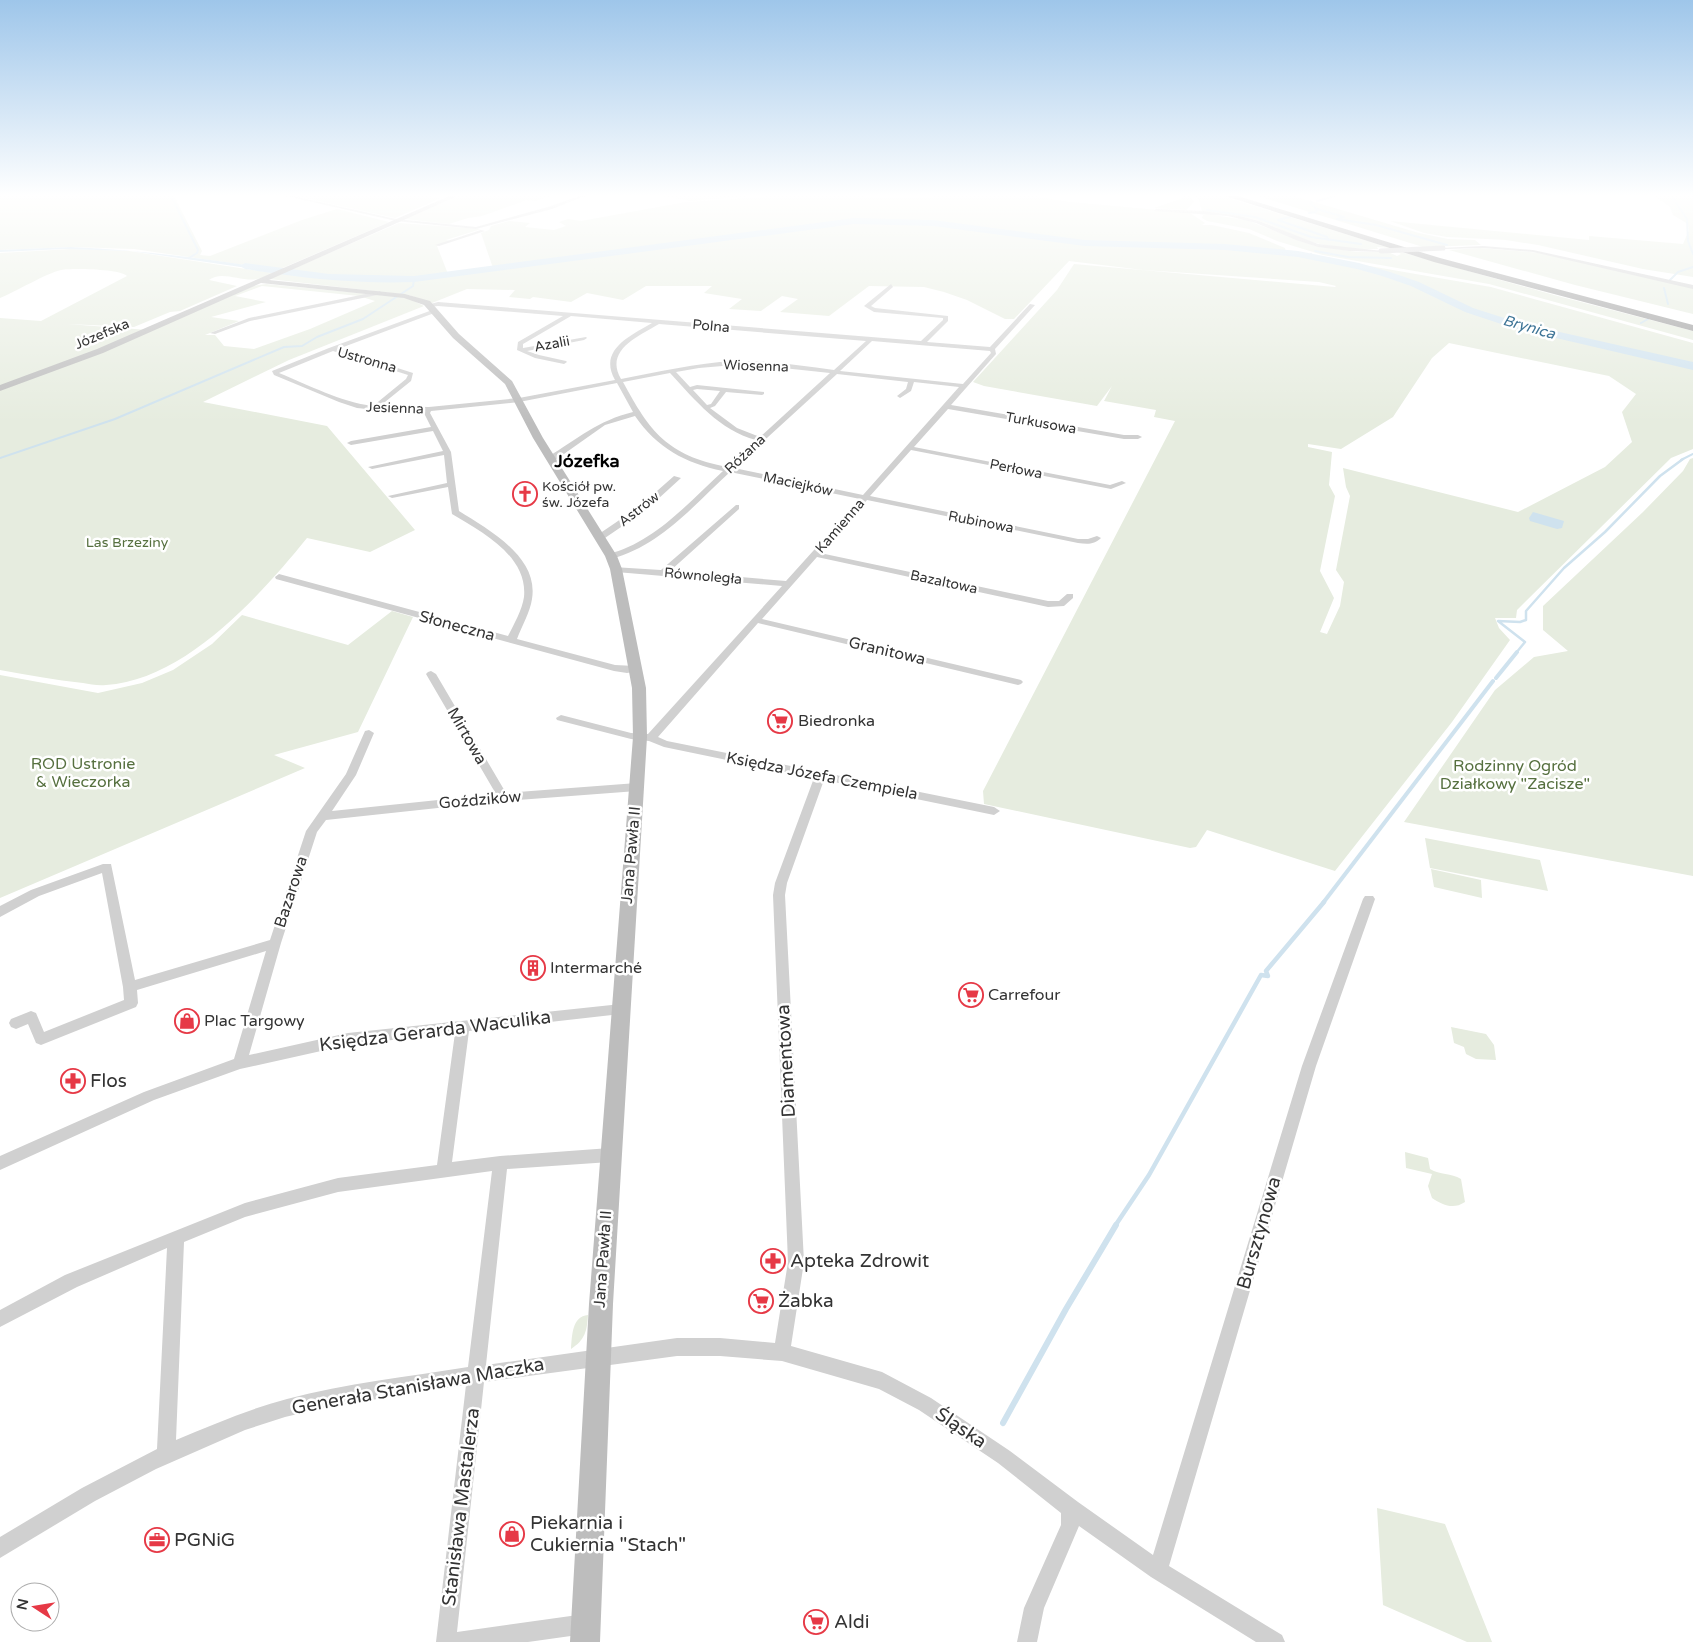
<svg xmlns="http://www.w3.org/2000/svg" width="1693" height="1642" viewBox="0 0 1693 1642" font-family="'Varela Round',sans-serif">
	<rect width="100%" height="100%" fill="#fff"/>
	<path fill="#e6ecdf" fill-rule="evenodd" d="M0 194H173L202 251 200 255 210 256 302 220 337 209 389 222 278 270 134 249 71 247 0 250Z
		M294 194H415L441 198 395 218 296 196Z
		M463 194H555L536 201 527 200 482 216 468 218 449 224 404 219Z
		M653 194H773L690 201Z
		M810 194 891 198 1019 194 1071 202 1190 213 1205 223 1202 225H1212L1249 233 1285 248 1286 253 1372 271 1413 284 1497 321 1532 331 1693 367V449L1671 458 1517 610 1516 618H1495L1499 628 1510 640 1452 722 1335 871 1207 830 1196 847 1190 848 984 804 983 791 1175 421 1154 417 1156 410 1104 401 1112 386 1097 406 984 386 973 382 1057 290 1074 264 1335 287 1336 286 1319 282 1143 270 1069 261 1014 319H1005L967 300 944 292 924 287 869 286 829 316 780 312 798 299 782 296 761 311 729 309 742 299 704 293 712 286H646L623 300 587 293 571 302 533 297 530 299 509 297 515 290 467 289 432 303 409 295 269 279 399 223 481 229 446 240 451 241 437 246 448 274 493 268 481 233 489 230 491 226 509 221 530 223 525 227 554 230 566 226 559 222 568 219 581 221 686 202ZM1449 343 1609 376 1636 394 1622 412 1632 442 1605 467 1518 512 1343 468 1346 487 1350 496 1336 570 1344 582 1340 606 1327 634 1320 632 1334 598 1320 571 1335 496 1329 485 1332 452 1308 447V444L1341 449 1393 417 1432 358Z
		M1177 194H1190L1194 202 1186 210 1154 208 1186 197Z
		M1192 194H1216L1390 248 1377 247 1378 249C1355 249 1329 248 1306 240 1289 234 1273 225 1256 220 1238 215 1221 213 1202 211L1198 197Z
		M1251 194H1287L1419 233 1448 239 1475 240 1481 245 1423 247Z
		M1652 194H1693V277L1643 269 1538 245 1506 240 1447 237 1424 233 1390 221 1589 240V236L1683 244 1689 230 1688 224 1673 215 1670 207Z
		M1207 214 1246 220 1315 246 1357 252H1388L1397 256 1401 254 1398 252H1401L1554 295 1693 331V340L1489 284 1323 255 1277 241 1249 229 1207 221 1202 218 1203 215Z
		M1480 248 1541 253 1693 288V314L1575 285 1449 250Z
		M71 249 129 251 273 273C268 275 262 278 257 279 242 282 221 270 209 280L237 286 180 311 170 312 134 327 67 324 148 330 253 286 266 284 401 297 410 299 424 306 289 360 203 402 327 426 415 530 370 552 307 538C260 596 185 680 106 685 98 686 90 684 83 683 55 680 28 675 0 670V318L41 321 127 276C120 269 72 268 61 270 47 273 15 292 0 298V253ZM262 286 359 296 375 301 310 329 254 349 224 346 215 335H205L239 321 211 317 266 302 235 296Z
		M1358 264 1491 287 1693 343V364L1502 320 1472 310 1410 281Z
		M1693 458V876L1404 822 1495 690 1534 657 1568 651 1543 630V606L1643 512 1683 471 1690 459Z
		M392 611 413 617 358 732 274 755 305 768 0 898V675L98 693 142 683 173 670 212 644 242 615 348 645Z
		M1425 838 1540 860 1548 891 1430 868Z
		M1431 869 1481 880 1482 898 1434 887Z
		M1451 1027 1486 1034 1494 1045 1496 1060 1476 1059 1466 1054 1464 1047 1454 1043Z
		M1405 1152 1428 1158 1430 1169C1440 1175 1451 1173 1461 1179L1465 1202C1453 1210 1443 1205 1432 1198L1428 1186 1432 1174 1406 1168Z
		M588 1315C587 1331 585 1340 571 1349 572 1336 572 1316 588 1315Z
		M1377 1508 1445 1524 1492 1642H1467L1383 1605Z"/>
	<path fill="#cfe2ee" d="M71 247C141 250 209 259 278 270L274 272 131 251 64 249 0 252V250Z
		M1533 512 1564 521 1562 528 1557 529 1530 521 1529 518Z"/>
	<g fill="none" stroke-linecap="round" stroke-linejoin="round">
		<path stroke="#cfe2ee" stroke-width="2" d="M170 194 198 250 197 253 189 258
			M1670 194 1687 219 1688 241 1693 254
			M1317 201 1342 194
			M1312 202 1310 203 1317 209 1344 217 1337 219 1376 225 1447 245
			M1207 210 1255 217 1311 237 1361 244
			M1309 213 1316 212 1317 209
			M1290 217 1278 220 1327 237 1328 240
			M1315 251 1348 257 1391 258
			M1309 256 1311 254
			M1670 280 1678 272 1693 267
			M1664 288 1668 304
			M1641 323 1648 319
			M0 458 115 419 284 347 302 346 317 337 363 319 413 286 414 279
			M1681 460 1693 454"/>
		<path stroke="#cfe2ee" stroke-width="2.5" d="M1516 653 1525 642 1498 621 1520 622 1526 620V611L1564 568 1605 532 1660 476 1683 459"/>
		<path stroke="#cfe2ee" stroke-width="4" d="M1496 678 1517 652
			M1323 903 1493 681"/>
		<path stroke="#cfe2ee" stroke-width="4.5" d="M1115 1226 1149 1175 1261 975 1268 976 1266 971 1324 902"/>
		<path stroke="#cfe2ee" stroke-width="6" d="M1003 1423 1066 1309 1116 1225"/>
		<path fill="#cfe2ee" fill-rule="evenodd" d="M854 218 933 220 1085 240 1225 244 1298 251 1359 263 1390 272 1419 282 1473 308 1520 323 1693 362V370L1513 328 1465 312 1411 286 1382 276 1357 269 1298 257 1225 250 1085 246 933 226 854 224 414 282C357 284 301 278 245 269L240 266 245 263 329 274 414 276Z"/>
		<path fill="#d0d0d0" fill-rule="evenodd" d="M277 194H284L396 219 476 227 548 207 585 194H590L552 209 476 229 396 221Z
			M1156 209 1204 211 1240 216 1259 221 1318 244 1383 251 1381 252 1349 251 1318 247 1296 240 1256 223 1228 216 1154 211Z
			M481 230 485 231 439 246 435 245Z
			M1483 246 1533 250 1693 285V289L1533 252 1483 248 1443 249 1441 248Z
			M891 284 893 287 871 306 875 308 948 316V321L927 342 990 347 1030 304 1035 305 995 349 996 354 951 405 1124 435H1138L1142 437 1138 439H1124L948 409 914 447 1110 485 1122 481 1126 483 1111 489 911 450 870 496 1078 539H1088L1097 536 1101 538C1094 545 1087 544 1078 543L867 500 820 553 1048 601H1059L1067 594H1073V598L1064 606 1048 607 817 557 762 619 1021 680 1023 682 1021 684 1018 685 758 623 658 737 667 741 994 807 1000 811 994 815 824 780 787 883 785 895 804 1262 791 1346 882 1372 931 1398 1010 1451 1078 1502 1153 1555 1302 1066 1363 899 1365 896H1373L1375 899 1316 1066 1169 1566 1282 1635 1285 1642H1256L1151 1577 1079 1526 1044 1608 1037 1642H1017L1024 1608 1061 1525V1513L998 1463 919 1410 879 1389 782 1361 720 1356H677L484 1382 457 1632 585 1614 592 1617 595 1624 592 1631 585 1634 528 1642H436L466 1385 327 1407 285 1417 245 1430 156 1469 95 1501 0 1558V1537L82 1488 157 1449 167 1248 77 1287 0 1327V1310L65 1275 245 1203 338 1178 437 1165 455 1033 348 1045 240 1069 154 1100 0 1170V1156L144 1092 234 1059 266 951 137 990 138 1003 136 1007 41 1045 36 1043 28 1024 16 1029 11 1027 9 1023 11 1019 31 1011 36 1013 44 1032 124 1000 123 987 102 873 39 896 0 917V906L31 890 103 864H111L135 980 270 940 306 831 346 774 365 731 369 730 374 733 356 775 332 811 496 794 426 674 428 672 431 671 436 674 506 793 637 783 642 787 637 791 503 801 326 820 317 832 281 943 249 1055 348 1033 621 1004 626 1005 628 1009 626 1013 621 1014 469 1031 452 1162 500 1156 610 1148 615 1150 617 1155 615 1160 610 1162 507 1169 486 1365 677 1338H720L775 1343 788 1262 773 895 775 883 814 778 664 747 649 741 631 739 557 720 556 718 561 715 631 733 648 734 782 586 616 572 613 571V567L661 570 736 505H739V509L670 571 786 581 860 499 730 472C694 505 660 546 611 559L607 556 608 554C654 543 689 502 723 471 685 463 657 448 635 416L605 425 554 461H548V457C577 439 599 420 633 412L617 383 519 402 431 411 430 413 451 452 459 511C489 530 539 557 532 599 530 612 522 626 517 639L615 665 635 666 640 669 638 671 627 673 614 671 276 579 275 577 279 574 508 636C514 624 522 610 524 597 528 556 482 532 452 514L448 487 392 498 388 496 447 483 444 455 372 469 368 467 443 451 433 431 351 445 347 443 351 441 431 427 424 413 425 411H387L357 408 339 402 274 375 272 371 329 348 435 309 437 312 338 349 413 373 411 381 380 406 429 407 519 398 615 380C598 350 630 336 652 323L571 316 523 344V348L586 337 587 338 584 340 527 351 539 355 566 361 567 362 564 364 535 358 517 350 518 342 563 316 438 306 430 307 427 305 438 302 921 341 943 320V318L874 312 864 306ZM659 324 866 341 834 370C801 366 767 360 734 361 696 363 658 372 621 379 604 350 639 336 659 324ZM872 341 990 351 991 353 963 384 840 371ZM333 351 408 375 406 379 373 406C340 402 309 385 279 373ZM734 365H754L830 373 760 437 737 428 710 408 715 406 726 392 762 395 764 394V392L697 385 690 387 676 372 699 368ZM670 373C696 401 719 430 756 440L727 467C667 455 650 432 623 382ZM837 374 908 382 906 389 897 396 900 398 911 391 914 382 959 387 863 495 734 468ZM697 389 720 391 711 404 707 405 693 390ZM492 1171 468 1367C408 1377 346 1383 287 1399 249 1409 212 1425 176 1440L184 1242 245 1217 338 1192Z
			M380 291 382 294 250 321 215 334 210 333 249 318Z
			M674 476 681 478 646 510 602 540H596V536L640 506Z"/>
		<path fill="#bdbdbd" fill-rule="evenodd" d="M454 194H462L269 280 405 294 430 301 459 334 512 381 543 438 617 556 622 569 646 688 647 737 613 1304 600 1642H570L589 1304 633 737 632 688 610 569 605 556 533 438 505 384 453 338 424 305 404 298 261 283 103 353 0 391V385L97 349Z"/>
		<path fill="#9a9a9a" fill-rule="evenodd" d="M1219 194H1231L1440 258 1693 325V331L1434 262Z"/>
		<path stroke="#d0d0d0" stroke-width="5" d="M1381 251 1443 248"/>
	</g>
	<linearGradient id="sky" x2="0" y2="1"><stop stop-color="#9ec6ea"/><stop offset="0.46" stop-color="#fff"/><stop offset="1" stop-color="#fff" stop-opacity="0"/></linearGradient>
	<rect width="1693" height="424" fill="url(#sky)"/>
	<defs>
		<symbol id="church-ring" viewBox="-11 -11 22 22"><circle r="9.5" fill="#fff" stroke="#e63946" stroke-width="1.5"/><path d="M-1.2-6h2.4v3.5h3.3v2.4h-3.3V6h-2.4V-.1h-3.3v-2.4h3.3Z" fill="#e63946"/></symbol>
		<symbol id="supermarket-ring" viewBox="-11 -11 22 22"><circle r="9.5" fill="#fff" stroke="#e63946" stroke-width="1.5"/><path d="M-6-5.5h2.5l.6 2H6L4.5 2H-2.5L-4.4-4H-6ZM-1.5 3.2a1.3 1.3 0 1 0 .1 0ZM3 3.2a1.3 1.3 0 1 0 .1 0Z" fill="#e63946"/></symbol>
		<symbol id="building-ring" viewBox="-11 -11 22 22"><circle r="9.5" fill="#fff" stroke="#e63946" stroke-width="1.5"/><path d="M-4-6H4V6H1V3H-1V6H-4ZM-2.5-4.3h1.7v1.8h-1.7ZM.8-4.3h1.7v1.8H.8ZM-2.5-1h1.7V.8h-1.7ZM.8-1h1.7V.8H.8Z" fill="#e63946"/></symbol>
		<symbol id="shop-ring" viewBox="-11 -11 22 22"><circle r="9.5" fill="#fff" stroke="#e63946" stroke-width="1.5"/><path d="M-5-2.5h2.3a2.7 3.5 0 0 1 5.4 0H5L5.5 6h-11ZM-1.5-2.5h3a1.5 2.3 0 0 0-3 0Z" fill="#e63946"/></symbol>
		<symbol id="pharmacy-ring" viewBox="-11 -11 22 22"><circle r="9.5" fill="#fff" stroke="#e63946" stroke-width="1.5"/><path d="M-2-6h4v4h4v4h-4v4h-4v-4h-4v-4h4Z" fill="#e63946"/></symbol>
		<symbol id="office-ring" viewBox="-11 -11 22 22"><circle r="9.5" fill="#fff" stroke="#e63946" stroke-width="1.5"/><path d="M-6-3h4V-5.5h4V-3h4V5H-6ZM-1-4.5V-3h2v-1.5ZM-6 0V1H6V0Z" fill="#e63946"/></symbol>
	</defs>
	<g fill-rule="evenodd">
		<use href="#church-ring" x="511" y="480" width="28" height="28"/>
		<use href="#supermarket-ring" x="766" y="707" width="28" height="28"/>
		<use href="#building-ring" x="519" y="954" width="28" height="28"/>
		<use href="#supermarket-ring" x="957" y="981" width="28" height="28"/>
		<use href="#shop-ring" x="173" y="1007" width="28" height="28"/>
		<use href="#pharmacy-ring" x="59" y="1067" width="28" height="28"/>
		<use href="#pharmacy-ring" x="759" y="1247" width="28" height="28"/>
		<use href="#supermarket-ring" x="747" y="1287" width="28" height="28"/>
		<use href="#shop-ring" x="498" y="1520" width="28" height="28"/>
		<use href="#office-ring" x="143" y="1526" width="28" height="28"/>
		<use href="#supermarket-ring" x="802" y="1608" width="28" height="28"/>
	</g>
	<g text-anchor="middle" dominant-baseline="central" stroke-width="5" stroke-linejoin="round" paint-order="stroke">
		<g font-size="14" fill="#333" stroke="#fff">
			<text transform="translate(711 326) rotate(5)">Polna</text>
			<text transform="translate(102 334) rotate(-23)">Józefska</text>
			<text transform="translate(552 344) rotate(-11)">Azalii</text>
			<text transform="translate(367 360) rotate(16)">Ustronna</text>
			<text transform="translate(756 366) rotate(2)">Wiosenna</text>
			<text transform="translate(395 408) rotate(2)">Jesienna</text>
			<text transform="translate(1041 423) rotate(10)">Turkusowa</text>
			<text transform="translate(745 454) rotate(-43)">Różana</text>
			<text transform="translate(1016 469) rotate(11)">Perłowa</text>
			<text transform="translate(798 484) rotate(12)">Maciejków</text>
			<text transform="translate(639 509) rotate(-38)">Astrów</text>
			<text transform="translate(981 522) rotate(11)">Rubinowa</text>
			<text transform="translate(840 526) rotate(-49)">Kamienna</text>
			<text transform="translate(703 576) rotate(5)">Równoległa</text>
			<text transform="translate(944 582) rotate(12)">Bazaltowa</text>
		</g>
		<g font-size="14" fill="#333" stroke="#fff" text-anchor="start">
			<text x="542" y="486">Kościół pw.<tspan x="542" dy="16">św. Józefa</tspan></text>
		</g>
		<g font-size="14" fill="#56703f" stroke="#fff">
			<text x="127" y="542">Las Brzeziny</text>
		</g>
		<g font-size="15" font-style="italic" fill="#3f7597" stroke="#fff">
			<text transform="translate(1529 327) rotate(16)">Brynica</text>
		</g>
		<g font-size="16" fill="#333" stroke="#fff">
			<text transform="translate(457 626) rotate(15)">Słoneczna</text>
			<text transform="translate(887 651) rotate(13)">Granitowa</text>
			<text transform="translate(467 736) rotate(60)">Mirtowa</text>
			<text transform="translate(822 776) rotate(11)">Księdza Józefa Czempiela</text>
			<text transform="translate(480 800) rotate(-5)">Goździków</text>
			<text transform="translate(631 855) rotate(-85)">Jana Pawła II</text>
			<text transform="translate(291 892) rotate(-72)">Bazarowa</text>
			<text transform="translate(603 1259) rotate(-86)">Jana Pawła II</text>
		</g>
		<g font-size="16" fill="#333" stroke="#fff" text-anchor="start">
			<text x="798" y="721">Biedronka</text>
			<text x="550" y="968">Intermarché</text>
			<text x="988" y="995">Carrefour</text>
			<text x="204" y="1021">Plac Targowy</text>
		</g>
		<g font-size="16" fill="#56703f" stroke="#fff">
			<text x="83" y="764">ROD Ustronie<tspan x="83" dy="18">&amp; Wieczorka</tspan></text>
			<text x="1515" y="766">Rodzinny Ogród<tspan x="1515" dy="18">Działkowy "Zacisze"</tspan></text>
		</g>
		<g font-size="18" font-weight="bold" fill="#000" stroke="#fff">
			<text x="587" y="461">Józefka</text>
		</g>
		<g font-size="19" fill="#333" stroke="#fff">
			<text transform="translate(435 1031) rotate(-7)">Księdza Gerarda Waculika</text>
			<text transform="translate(786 1061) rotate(-93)">Diamentowa</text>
			<text transform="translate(1259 1233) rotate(-74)">Bursztynowa</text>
			<text transform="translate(418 1386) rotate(-10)">Generała Stanisława Maczka</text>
			<text transform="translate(961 1428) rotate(34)">Śląska</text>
			<text transform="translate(461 1507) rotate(-83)">Stanisława Mastalerza</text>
		</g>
		<g font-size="19" fill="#333" stroke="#fff" text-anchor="start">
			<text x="90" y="1081">Flos</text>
			<text x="790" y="1261">Apteka Zdrowit</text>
			<text x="778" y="1301">Żabka</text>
			<text x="530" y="1523">Piekarnia i<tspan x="530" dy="22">Cukiernia "Stach"</tspan></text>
			<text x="174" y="1540">PGNiG</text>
			<text x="834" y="1622">Aldi</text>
		</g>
	</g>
	<g transform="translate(35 1607) rotate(282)"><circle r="24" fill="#ffffff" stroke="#adadad"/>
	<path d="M0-4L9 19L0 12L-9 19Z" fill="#e63946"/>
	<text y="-8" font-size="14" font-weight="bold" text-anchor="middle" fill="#333333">N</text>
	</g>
</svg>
